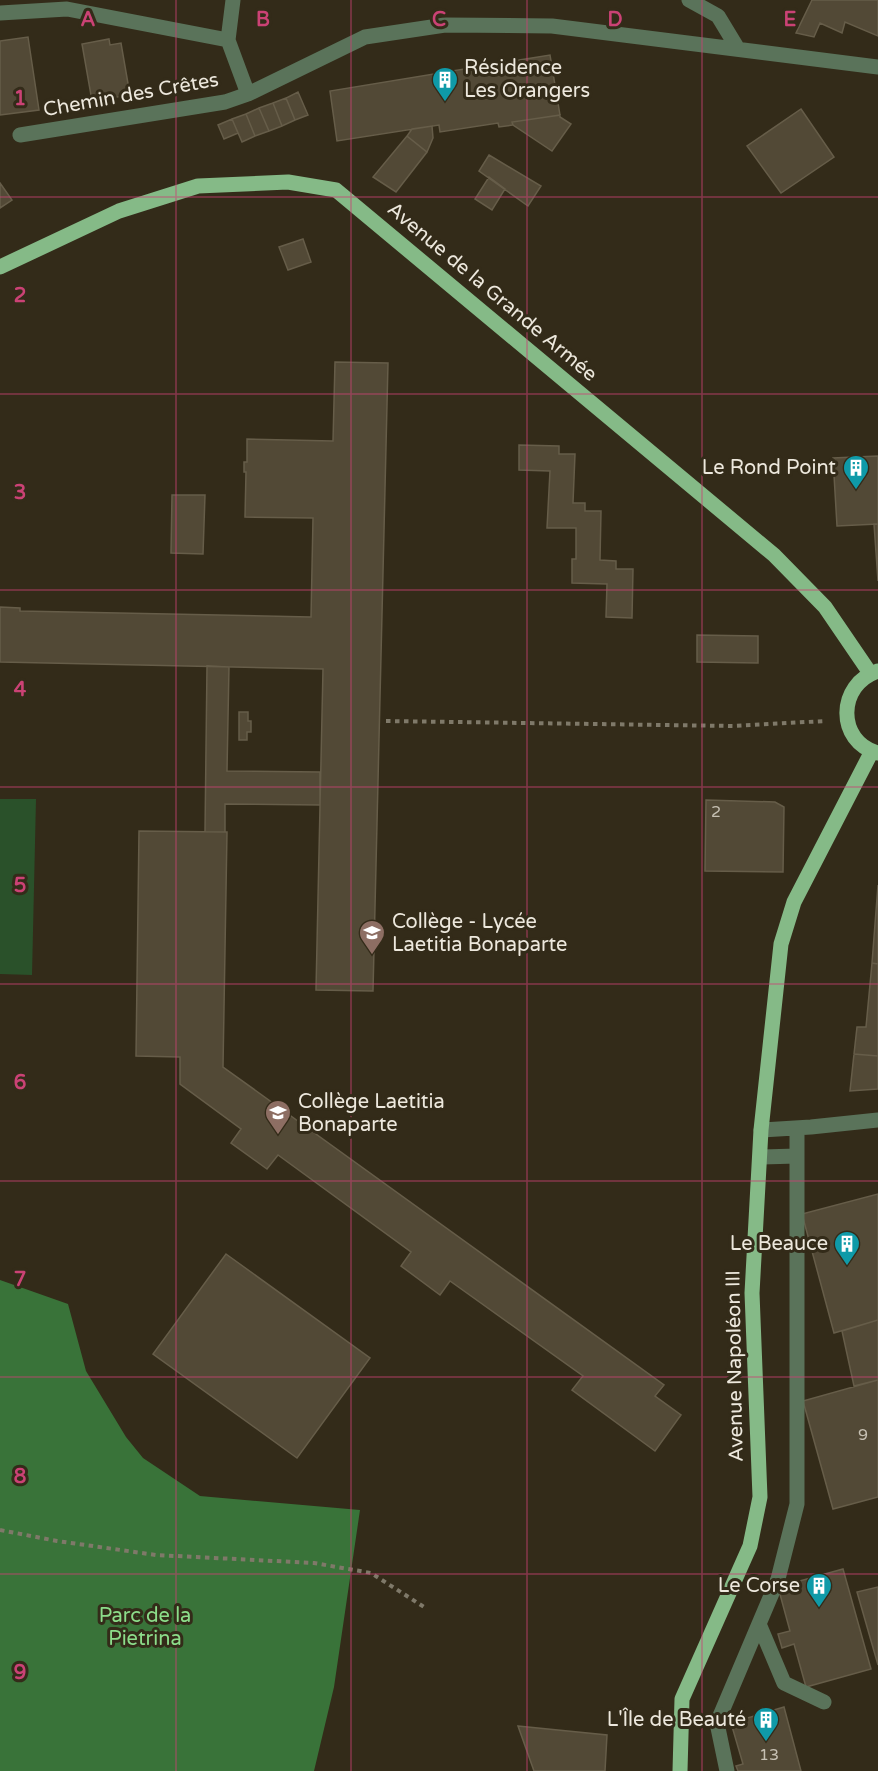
<svg xmlns="http://www.w3.org/2000/svg" width="878" height="1771" viewBox="0 0 878 1771" font-family="'Varela Round',sans-serif">
	<rect width="100%" height="100%" fill="#332b19"/>
	<path fill="#2a512a" d="M0 799H36L32 975 0 974Z"/>
	<path fill="#397339" d="M0 1280 68 1304 86 1371 126 1437 143 1458 200 1496 360 1510 334 1687 314 1771H0Z"/>
	<path fill="#524936" stroke="#665d49" stroke-width="1.5" d="M812 0H878V36L845 22 842 33 820 23 814 37 796 33Z
		M28 37 39 110 0 115V41Z
		M109 39 110 45 121 43 130 95 92 101 82 44Z
		M550 55 560 115 512 122 513 125 499 127 498 123 440 132 439 125 337 141 330 91Z
		M298 92 308 115 295 120 286 98Z
		M286 98 295 120 282 126 273 103Z
		M273 103 282 126 269 131 259 108Z
		M259 108 269 131 255 136 246 114Z
		M801 109 834 157 781 193 747 146Z
		M246 114 255 136 242 142 232 119Z
		M560 115V117L571 124 552 151 513 125 512 122Z
		M232 119 238 133 224 139 218 125Z
		M432 126 433 138 427 152 407 136 412 129Z
		M407 136 427 152 396 192 373 177Z
		M489 155 541 186 528 206 479 171Z
		M489 177 505 189 492 210 475 199Z
		M0 183 12 200 0 208Z
		M303 239 311 262 288 270 279 247Z
		M335 362 388 363 373 991 316 990 323 669 0 662V607L20 608V611L311 617 313 518 245 517 246 472H244V462H247V439L333 441Z
		M519 445 559 446V454H575L573 503H585V511H601L600 560 616 561V569H633L632 618 606 617 607 584 572 583V559H576V528H547L550 471 519 470Z
		M878 456V524L837 526 833 458Z
		M172 495H205L203 554 171 553Z
		M874 524H878V581Z
		M697 635 758 636V663L697 662Z
		M207 666 229 667 227 771 320 772V805L225 804V832H205Z
		M239 712H248V721H251V732H247V740H239Z
		M706 800 775 802 784 807 783 872 705 871Z
		M139 831 227 832 223 1067 664 1385 655 1396 681 1415 655 1451 572 1390 583 1376 450 1281 440 1295 401 1266 411 1252 278 1155 267 1169 231 1143 241 1129 180 1084V1057L136 1056Z
		M878 885V964L872 963Z
		M872 963 878 964V1056L854 1054 857 1027H866Z
		M854 1054 878 1056V1089L850 1091Z
		M878 1194V1320L834 1333 802 1214Z
		M226 1254 370 1358 297 1458 153 1354Z
		M878 1320V1380L854 1386 842 1331Z
		M878 1380V1497L833 1509 803 1401Z
		M843 1569 871 1669 806 1687 794 1644 782 1648 778 1634 790 1631 778 1587Z
		M878 1587V1665L857 1592Z
		M784 1707 801 1771H738L736 1766 743 1764 731 1723Z
		M518 1726 607 1735 605 1771H534Z"/>
	<g fill="none" stroke-linecap="round" stroke-linejoin="round">
		<path stroke="#7f7969" stroke-width="4" stroke-dasharray="4.5 4.5" stroke-linecap="butt" d="M386 721 733 726 825 721
			M0 1530 57 1541 156 1555 314 1563 371 1573 424 1607"/>
		<path stroke="#5a735a" stroke-width="15" d="M233 0 228 40 248 94
			M689 0 718 16 738 49
			M0 13 67 9 228 40
			M20 135 225 102 248 94 365 37 445 25 552 26 878 67
			M761 1130 811 1127 878 1120
			M760 1157 797 1156
			M759 1624 784 1683 824 1702
			M727 1771 717 1723 778 1579 797 1504V1128"/>
		<path stroke="#85ba87" stroke-width="15" d="M0 267 119 211 198 186 288 182 336 190 774 555 825 607 870 673
			M878 671C837 684 836 742 878 753
			M680 1771 682 1699 750 1546 760 1497 752 1293 761 1130 781 944 794 902 872 751"/>
	</g>
	<path fill="none" stroke="#cb4275" stroke-width="1.5" stroke-opacity="0.55" d="M176 0V1771M351 0V1771M527 0V1771M702 0V1771M0 197H878M0 394H878M0 590H878M0 787H878M0 984H878M0 1181H878M0 1377H878M0 1574H878"/>
	<defs>
		<symbol id="building-pin" viewBox="-11 -11 22 30"><path d="M0 17L-7.5 6A9.5 9.5 0 1 1 7.5 6Z" fill="#0f9aa8" stroke="#332b19"/><path d="M-4-6H4V6H1V3H-1V6H-4ZM-2.5-4.3h1.7v1.8h-1.7ZM.8-4.3h1.7v1.8H.8ZM-2.5-1h1.7V.8h-1.7ZM.8-1h1.7V.8H.8Z" fill="#fff"/></symbol>
		<symbol id="school-pin" viewBox="-11 -11 22 30"><path d="M0 17L-7.5 6A9.5 9.5 0 1 1 7.5 6Z" fill="#8d6e63" stroke="#332b19"/><path d="M0-5L7-2L0 1L-7-2ZM-4 1L0 2.5L4 1V4Q0 6-4 4Z" fill="#fff"/></symbol>
	</defs>
	<g fill-rule="evenodd">
		<use href="#building-pin" x="430" y="65" width="30" height="40"/>
		<use href="#building-pin" x="841" y="453" width="30" height="40"/>
		<use href="#school-pin" x="357" y="918" width="30" height="40"/>
		<use href="#school-pin" x="263" y="1098" width="30" height="40"/>
		<use href="#building-pin" x="832" y="1229" width="30" height="40"/>
		<use href="#building-pin" x="804" y="1571" width="30" height="40"/>
		<use href="#building-pin" x="751" y="1705" width="30" height="40"/>
	</g>
	<g text-anchor="middle" dominant-baseline="central" stroke-width="6" stroke-linejoin="round" paint-order="stroke">
		<g font-size="16" fill="#c6c0b3">
			<text x="716" y="812">2</text>
			<text x="863" y="1435">9</text>
			<text x="769" y="1755">13</text>
		</g>
		<g font-size="20" fill="#ede8dd" stroke="#332b19" text-anchor="end">
			<text x="464" y="68" text-anchor="start">Résidence<tspan x="464" dy="23">Les Orangers</tspan></text>
			<text x="836" y="468">Le Rond Point</text>
			<text x="392" y="922" text-anchor="start">Collège - Lycée<tspan x="392" dy="23">Laetitia Bonaparte</tspan></text>
			<text x="298" y="1102" text-anchor="start">Collège Laetitia<tspan x="298" dy="23">Bonaparte</tspan></text>
			<text x="828" y="1244">Le Beauce</text>
			<text x="800" y="1586">Le Corse</text>
			<text x="746" y="1720">L'Île de Beauté</text>
		</g>
		<g font-size="20" fill="#ede8dd" stroke="#332b19">
			<text transform="translate(131 95) rotate(-10)">Chemin des Crêtes</text>
			<text transform="translate(492 292) rotate(40)">Avenue de la Grande Armée</text>
			<text transform="translate(735 1366) rotate(-91)">Avenue Napoléon III</text>
		</g>
		<g font-size="20" fill="#8cdd8a" stroke="#332b19">
			<text x="145" y="1616">Parc de la<tspan x="145" dy="23">Pietrina</tspan></text>
		</g>
	</g>
	<g font-size="20" text-anchor="middle" font-weight="bold" fill="#cb4275" stroke="#332b19" stroke-width="6" stroke-linejoin="round" paint-order="stroke">
		<text x="88" y="26">A</text>
		<text x="263" y="26">B</text>
		<text x="439" y="26">C</text>
		<text x="615" y="26">D</text>
		<text x="790" y="26">E</text>
		<text x="20" y="105">1</text>
		<text x="20" y="302">2</text>
		<text x="20" y="499">3</text>
		<text x="20" y="696">4</text>
		<text x="20" y="892">5</text>
		<text x="20" y="1089">6</text>
		<text x="20" y="1286">7</text>
		<text x="20" y="1483">8</text>
		<text x="20" y="1679">9</text>
	</g>
</svg>
